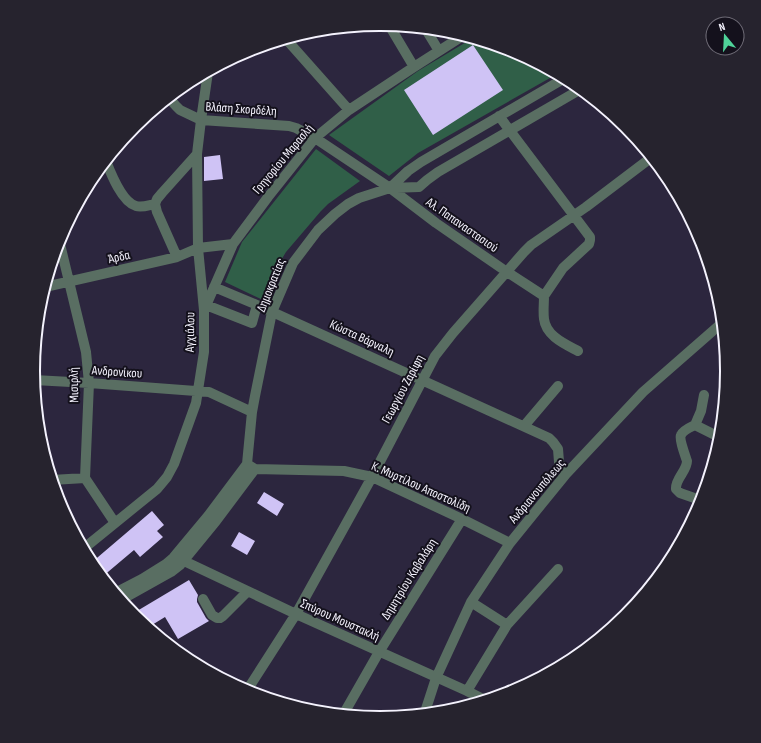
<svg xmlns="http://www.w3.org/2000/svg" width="761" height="743" viewBox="0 0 761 743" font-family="'Sofia Sans Condensed',sans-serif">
	<rect width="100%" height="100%" fill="#2c263e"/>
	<path fill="#305f48" d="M473 38 514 51 557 74 418 153 389 176 329 135 418 71Z
		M316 149 360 181 328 204 321 211 286 252 283 257 265 301 225 282 242 242Z"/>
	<path fill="#cfc3f5" d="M473 45 503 90 433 135 404 90Z
		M220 155 223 179 204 181V157Z
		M264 492 284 504 277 516 257 503Z
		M152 511 164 525 157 531 163 537 140 557 134 550 102 577 91 563Z
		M239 532 255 541 247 555 231 546Z
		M189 580 198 595 197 599V602L206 618 209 621 178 639 165 617 147 628 132 614Z"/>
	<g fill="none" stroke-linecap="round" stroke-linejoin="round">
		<path stroke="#596e62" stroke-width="10" d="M389 25 414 67
			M425 28 439 51
			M286 39 349 110
			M169 98 176 106 180 110 201 120 289 126 296 128 315 138 390 188 436 223 507 272 544 296
			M499 116 590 237V240L589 244 563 268 544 296
			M106 161C111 174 122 202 136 206 142 208 149 205 155 204
			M390 188 408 171 421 162 565 78
			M59 240 86 352 89 383 85 478 115 523
			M177 257 157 212 155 204 157 199 162 193 197 154
			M45 287 177 257 198 248 233 244
			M214 287 257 305 549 438 553 442 558 449 559 462 566 474
			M544 296C544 304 543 311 544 319 546 336 565 344 578 351
			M206 305 252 323 257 305
			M205 308 233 244 268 197 315 138 349 110 414 67 464 35
			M34 380 89 383 209 392 252 412
			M695 425 701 411 704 395
			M524 426 558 386
			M247 464 252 412 255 396 272 312 293 263 318 230 335 214 348 204 359 198 390 188 419 187 427 180 438 172 581 89
			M247 464 255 469 344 471 372 477 462 519 510 543
			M52 480 85 478
			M703 501 680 493 676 489C675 479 687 471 687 461 685 455 679 439 681 435 683 430 691 427 695 425L715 435 722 437
			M83 549 157 489 167 477 174 464 196 403 204 352V310L198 248 197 154 201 120 208 72
			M184 561 296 614 467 691 487 701
			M115 593 142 579 166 564 173 558 208 516 247 464
			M203 599 212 615 217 618H220L223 616 247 592
			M121 600 171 572 180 565 216 521 255 469
			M471 602 507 625
			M467 691 507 625 558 569
			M246 692 296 614 372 477 435 356 453 333 524 252 531 245 586 207 652 157
			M343 715 379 652 462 519
			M424 715 436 678 471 602 510 543 566 474 643 392 723 322"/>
	</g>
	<g text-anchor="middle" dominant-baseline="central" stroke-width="4" stroke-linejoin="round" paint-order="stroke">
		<g font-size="13" fill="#f4f2fd" stroke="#14111c">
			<text transform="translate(241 109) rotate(4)">Βλάση Σκορδέλη</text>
			<text transform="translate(283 159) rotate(-50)">Γρηγορίου Μαρασλή</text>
			<text transform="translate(462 225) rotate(35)">Αλ. Παπαναστασιού</text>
			<text transform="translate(119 257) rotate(-13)">Άρδα</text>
			<text transform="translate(271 285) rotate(-68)">Δημοκρατίας</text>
			<text transform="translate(190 332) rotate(-89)">Αγχιάλου</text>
			<text transform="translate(362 338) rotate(25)">Κώστα Βάρναλη</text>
			<text transform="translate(117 372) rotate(4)">Ανδρονίκου</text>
			<text transform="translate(74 385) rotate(-91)">Μισιρλή</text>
			<text transform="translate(403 389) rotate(-62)">Γεωργίου Ζαρίφη</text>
			<text transform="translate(421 487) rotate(24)">Κ. Μυρτίλου Αποστολίδη</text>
			<text transform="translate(537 491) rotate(-50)">Ανδριανουπόλεως</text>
			<text transform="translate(409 579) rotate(-58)">Δημητρίου Καβαλάρη</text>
			<text transform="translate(340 620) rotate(24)">Σπύρου Μουστακλή</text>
		</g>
	</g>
	<path d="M0 0H761V743H0ZM40 371a340 340 0 1 1 680 0a340 340 0 1 1-680 0Z" fill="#26232e" fill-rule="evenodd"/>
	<path fill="none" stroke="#f4f2fd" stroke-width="2" d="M40 371a340 340 0 1 1 680 0a340 340 0 1 1-680 0Z"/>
	<g transform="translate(725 36) rotate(342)"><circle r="19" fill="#14111c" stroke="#6e6b76"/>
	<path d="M0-3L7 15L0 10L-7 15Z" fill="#4fd399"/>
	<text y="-6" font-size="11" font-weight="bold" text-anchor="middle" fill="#f4f2fd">N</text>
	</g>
</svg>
